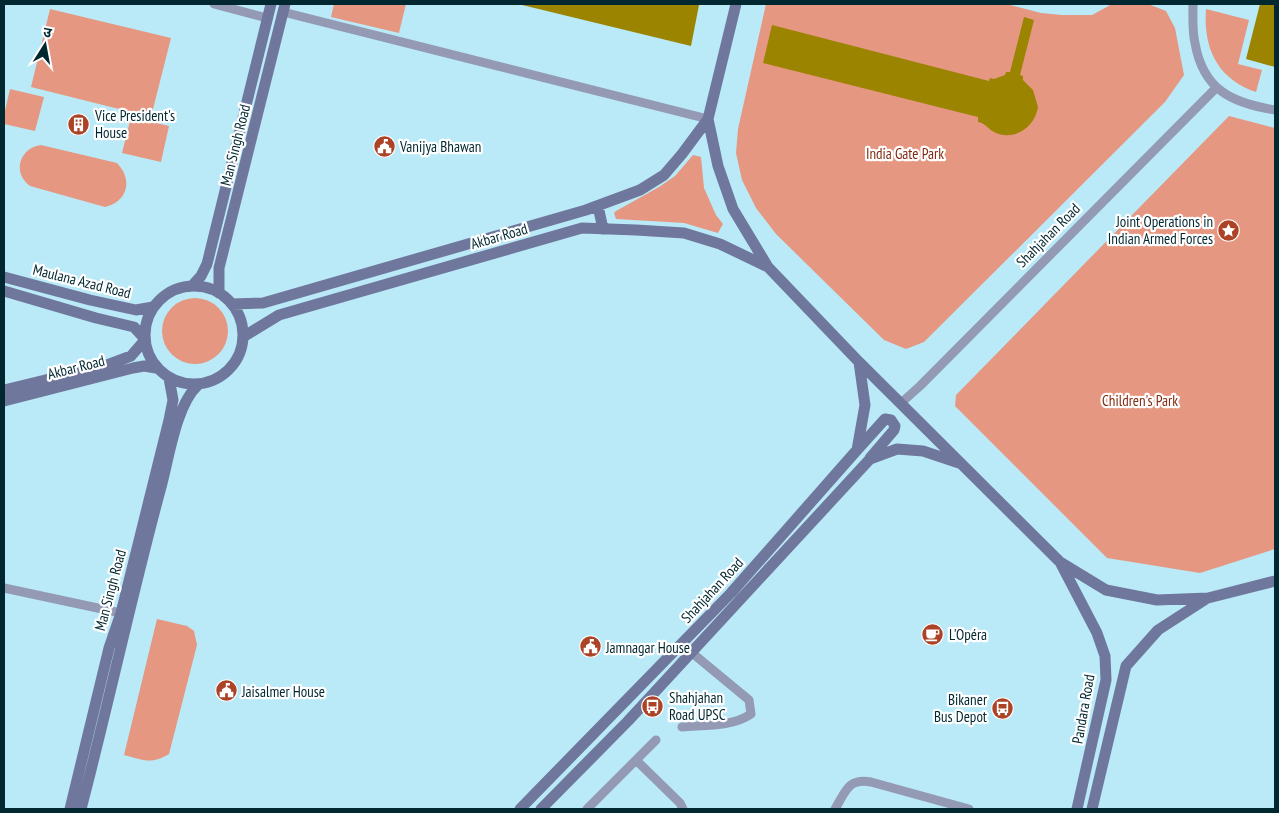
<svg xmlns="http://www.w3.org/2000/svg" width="1279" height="813" viewBox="0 0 1279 813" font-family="'PT Sans Narrow','Noto Sans Devanagari',sans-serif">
	<rect width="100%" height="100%" fill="#baeaf8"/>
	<path fill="#e69781" d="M334 4H406L399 33 331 17Z
		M766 4H1006L1041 13 1062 15H1092L1112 4H1148L1166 11 1175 28 1184 75 1165 102 924 342 906 349 884 340 776 234 756 208 742 180 736 153 738 129Z
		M50 9 171 38 151 117 31 87Z
		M1206 9 1249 20 1238 64 1262 70 1256 92C1218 79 1203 49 1206 9Z
		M10 89 44 97 35 131 4 124V115Z
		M1229 116 1275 128V549L1200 573 1107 558 955 406 956 395Z
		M131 117 169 126 161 162 122 153Z
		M41 145 117 163C133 179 128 202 105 207L30 186C12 173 19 148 41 145Z
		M693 155 701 157 704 188 716 215 723 224 718 233 684 223 616 219 614 213 616 211 659 187 675 176Z
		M162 331a33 33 0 1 1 66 0a33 33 0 1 1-66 0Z
		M157 619 187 626 194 631 197 645 169 754C151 765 143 760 124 755Z"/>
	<path fill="#9b8400" d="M518 4H693L699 5 691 46Z
		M1260 4H1275V67L1246 59Z
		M1024 17 1034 20 1020 75 1023 76V80L1033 90 1038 107C1035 127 1014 142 994 132 988 129 985 123 978 122V117L763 63 772 25 989 81 990 78 994 79 1005 75 1006 72H1010Z"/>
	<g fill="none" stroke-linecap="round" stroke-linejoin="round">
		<path stroke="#949ab4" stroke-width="9" d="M214 4 267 18
			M1193 4C1193 16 1192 31 1195 43 1203 90 1232 103 1275 110
			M283 12 708 119
			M901 403 920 386 1216 88
			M4 588 121 613
			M682 727C705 725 732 727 751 714L749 700 691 652
			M636 760 680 803 683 809
			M587 809 656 740
			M835 809C846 791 848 778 871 782L969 809"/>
		<path stroke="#70779d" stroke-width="11" d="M736 4 708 119 718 166 733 209 768 267 859 362 1060 562 1106 590 1157 600 1208 598 1275 581
			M598 206 603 229
			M4 277 90 300 136 310 153 307
			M145 335a49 49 0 1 1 98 0a49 49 0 1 1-98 0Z
			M192 286 201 276 207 264 271 4
			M4 291 96 318 134 327 144 338
			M219 293V268L285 4
			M232 304 263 303 586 210 640 190 664 175 682 154 708 119
			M243 337 279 315 582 228 636 230 684 233 720 244 768 267
			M4 390 107 365 131 356 144 341
			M4 401 133 368 144 366 156 368
			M857 450 885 419 891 420 895 426 894 430 870 458
			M1060 562 1097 633 1105 656 1106 680 1077 809
			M70 809 109 648 121 613 169 420 173 400 169 378
			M81 809C109 702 132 594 161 487 169 458 176 405 198 385
			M520 809 731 593 857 450 865 405 859 362
			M541 809 628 721 870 459 897 449 923 451 959 463
			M1092 809 1126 666 1158 630 1206 599"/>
	</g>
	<defs>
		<symbol id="building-disc" viewBox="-11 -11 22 22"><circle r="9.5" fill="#ac4326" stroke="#fff"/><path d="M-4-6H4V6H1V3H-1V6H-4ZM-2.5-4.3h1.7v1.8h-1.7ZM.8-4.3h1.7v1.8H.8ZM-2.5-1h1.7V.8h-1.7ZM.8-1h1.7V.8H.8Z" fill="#fff"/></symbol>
		<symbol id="civic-disc" viewBox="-11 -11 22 22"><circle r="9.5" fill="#ac4326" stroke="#fff"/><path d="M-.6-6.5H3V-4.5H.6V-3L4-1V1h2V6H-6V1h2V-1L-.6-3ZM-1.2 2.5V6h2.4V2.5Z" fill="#fff"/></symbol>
		<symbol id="sight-disc" viewBox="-11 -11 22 22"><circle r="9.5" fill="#ac4326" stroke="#fff"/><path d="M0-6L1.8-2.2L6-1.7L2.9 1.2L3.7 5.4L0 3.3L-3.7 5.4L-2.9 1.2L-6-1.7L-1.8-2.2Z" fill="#fff"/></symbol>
		<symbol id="cafe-disc" viewBox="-11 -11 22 22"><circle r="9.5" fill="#ac4326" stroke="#fff"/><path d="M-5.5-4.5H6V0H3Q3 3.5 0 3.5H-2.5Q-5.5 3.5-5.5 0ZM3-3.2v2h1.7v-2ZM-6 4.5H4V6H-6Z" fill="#fff"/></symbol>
		<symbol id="bus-disc" viewBox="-11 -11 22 22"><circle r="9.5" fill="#ac4326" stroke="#fff"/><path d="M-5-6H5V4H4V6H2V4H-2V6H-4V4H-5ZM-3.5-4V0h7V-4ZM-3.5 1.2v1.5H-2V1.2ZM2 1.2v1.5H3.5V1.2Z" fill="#fff"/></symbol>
	</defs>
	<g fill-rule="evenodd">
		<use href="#building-disc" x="66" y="112" width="25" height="25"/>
		<use href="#civic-disc" x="372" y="134" width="25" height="25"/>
		<use href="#sight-disc" x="1216" y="218" width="25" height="25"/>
		<use href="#cafe-disc" x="920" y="622" width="25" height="25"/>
		<use href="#civic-disc" x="578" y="634" width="25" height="25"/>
		<use href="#civic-disc" x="214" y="678" width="25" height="25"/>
		<use href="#bus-disc" x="640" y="694" width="25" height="25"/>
		<use href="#bus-disc" x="990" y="696" width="25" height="25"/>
	</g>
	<g text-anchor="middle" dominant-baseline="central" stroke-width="4.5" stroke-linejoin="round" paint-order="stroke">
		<g font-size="15" fill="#012730" stroke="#fff" text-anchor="start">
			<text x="95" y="115">Vice President's<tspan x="95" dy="17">House</tspan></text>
			<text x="400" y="146">Vanijya Bhawan</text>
			<text x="1213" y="221" text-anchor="end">Joint Operations in<tspan x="1213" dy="17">Indian Armed Forces</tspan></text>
			<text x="949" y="634">L'Opéra</text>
			<text x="606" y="647">Jamnagar House</text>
			<text x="242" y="691">Jaisalmer House</text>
			<text x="669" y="697">Shahjahan<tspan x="669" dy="17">Road UPSC</tspan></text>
			<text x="987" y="699" text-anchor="end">Bikaner<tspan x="987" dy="17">Bus Depot</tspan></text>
		</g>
		<g font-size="15" fill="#012730" stroke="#fff">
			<text transform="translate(235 145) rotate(-76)">Man Singh Road</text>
			<text transform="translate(1048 235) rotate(-45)">Shahjahan Road</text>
			<text transform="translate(499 236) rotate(-16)">Akbar Road</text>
			<text transform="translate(82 281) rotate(14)">Maulana Azad Road</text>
			<text transform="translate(76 367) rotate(-14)">Akbar Road</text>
			<text transform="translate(110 590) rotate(-75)">Man Singh Road</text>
			<text transform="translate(712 590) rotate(-47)">Shahjahan Road</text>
			<text transform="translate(1083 709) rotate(-80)">Pandara Road</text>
		</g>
		<g font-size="15" fill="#842c12" stroke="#fff">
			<text x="905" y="153">India Gate Park</text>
			<text x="1140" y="400">Children's Park</text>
		</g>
	</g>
	<rect width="1279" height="813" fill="none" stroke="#012730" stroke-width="10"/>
	<g transform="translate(45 45) rotate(11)" stroke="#ffffff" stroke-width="4" paint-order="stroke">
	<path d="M0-4L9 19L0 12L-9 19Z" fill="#012730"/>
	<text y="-8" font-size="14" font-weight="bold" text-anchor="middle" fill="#012730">उ</text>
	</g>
</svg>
